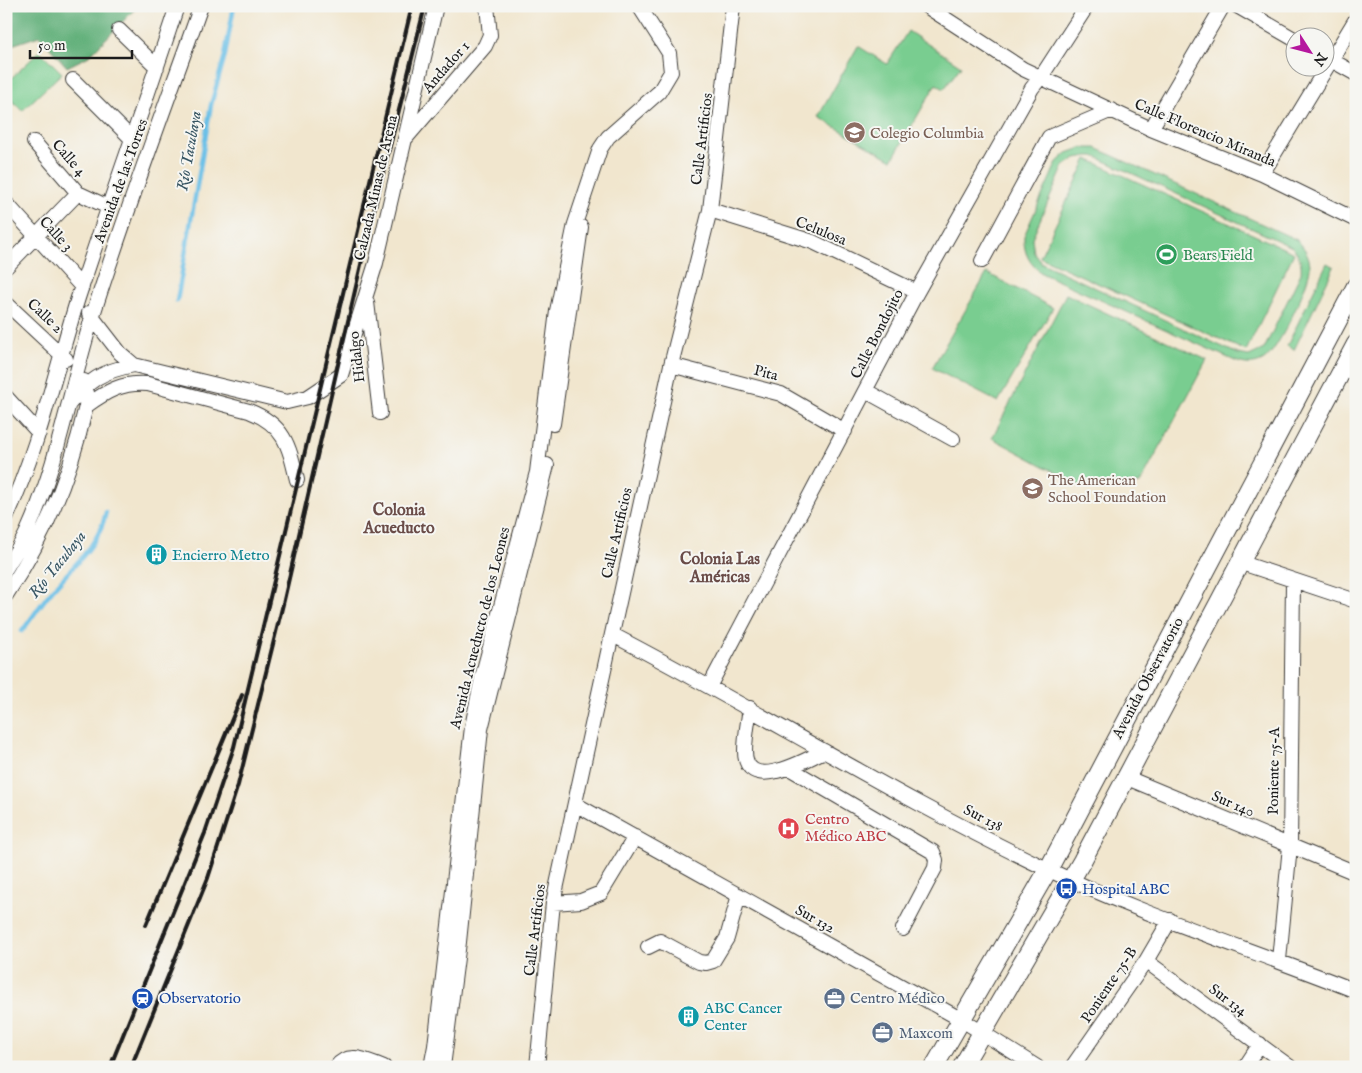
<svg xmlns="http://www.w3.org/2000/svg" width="1362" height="1073" viewBox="0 0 1362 1073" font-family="'IM FELL English',serif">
	<rect width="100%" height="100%" fill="#f6f6f2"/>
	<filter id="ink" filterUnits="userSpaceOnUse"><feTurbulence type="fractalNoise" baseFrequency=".02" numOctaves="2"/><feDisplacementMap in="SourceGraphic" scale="10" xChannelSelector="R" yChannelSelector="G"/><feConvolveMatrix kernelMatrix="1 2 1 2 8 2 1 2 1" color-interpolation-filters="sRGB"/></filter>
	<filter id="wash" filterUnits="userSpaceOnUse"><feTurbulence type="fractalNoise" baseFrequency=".0096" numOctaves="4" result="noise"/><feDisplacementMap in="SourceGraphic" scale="20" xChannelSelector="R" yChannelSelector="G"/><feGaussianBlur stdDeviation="1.12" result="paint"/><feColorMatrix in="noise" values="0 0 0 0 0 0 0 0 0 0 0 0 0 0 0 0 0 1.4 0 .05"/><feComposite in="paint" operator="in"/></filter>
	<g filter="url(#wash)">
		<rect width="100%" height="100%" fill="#f1e6ce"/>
		<path fill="#79cd90" stroke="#4a7456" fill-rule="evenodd" d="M908 31 961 66 944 89 936 84 892 160 818 117 858 46 887 64Z
			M40 51 62 73 22 111 6 94V83Z
			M1081 148H1096L1297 240C1304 247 1310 256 1310 267 1310 283 1278 351 1264 360 1255 366 1245 365 1235 361L1043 274C1030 265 1023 253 1024 236L1057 162 1067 153ZM1088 156H1094L1292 247C1299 254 1302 262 1301 273L1264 349 1249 356 1238 354 1042 263 1034 253 1032 238 1064 166 1076 158Z
			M1087 159 1294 253 1246 351 1040 257Z
			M1327 263 1334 267 1294 350 1287 346Z
			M987 273 1053 308 998 402 932 368Z
			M1066 294 1207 360 1140 484 1079 485 992 438Z"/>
		<path fill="#62b07a" stroke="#3f664b" d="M6 6H138L89 56 67 67 39 36 6 47Z"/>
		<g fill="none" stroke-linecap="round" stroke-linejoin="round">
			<path stroke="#6ac0e7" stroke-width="4.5" d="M177 301 211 105 225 55 234 6
				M22 631C32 618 40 605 50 593 71 567 99 547 106 512"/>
		</g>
	</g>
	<g filter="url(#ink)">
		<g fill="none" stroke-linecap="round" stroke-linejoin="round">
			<defs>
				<path id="minor" d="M926 6 1023 69 1151 129 1262 174 1356 220
					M1237 6 1294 39
					M119 30 157 67
					M1324 56 1356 74
					M73 80 132 139
					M1151 129 1223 6
					M406 138 485 46 490 35 487 6
					M34 142 78 193 108 207
					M1262 174 1356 19
					M6 203 82 287
					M710 210 813 242 917 292
					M982 261 1049 137 1112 110
					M6 267 78 193
					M367 302 380 413
					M6 303 66 359
					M89 313 120 353 134 365
					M671 365 781 394 845 431
					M866 391 953 439
					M6 397 39 433
					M69 404C89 380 102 371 134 365L287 402 308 397 341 375 376 263 436 6
					M86 406C107 391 122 382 148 384L249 411C285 425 289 446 297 480
					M553 424 581 227
					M6 518C39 448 55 371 78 298 110 200 145 104 177 6
					M1239 562 1356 601
					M6 568C13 556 21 545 27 532 58 464 70 389 92 318 125 213 164 110 201 6
					M6 595C45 537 71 474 86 406L87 393 84 381
					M613 635C759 711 898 798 1047 869 1147 917 1253 950 1356 991
					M710 685 917 292 1032 88 1041 77 1087 6
					M750 708C748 722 745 737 745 751 745 795 806 760 824 751
					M789 768 933 852 936 860 935 868 903 929
					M1125 777 1356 873
					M575 804 962 1020 1037 1067
					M553 903 581 901 601 893 635 837
					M648 947 660 941 699 962 706 963 713 961 727 938 739 895
					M1279 960 1290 846 1293 581
					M1146 961 1290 1067
					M336 1067C349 1050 367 1061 384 1067
					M431 1067 435 1046 472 727 482 677 537 472 557 311 575 224 600 149 608 137 659 92 671 72 669 53 639 6
					M443 1067 459 942 481 729 547 465
					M537 1067 553 903 671 365 710 210 733 6
					M1072 1067 1146 961 1170 920
					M1245 1067 1260 1044"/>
				<path id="major" d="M934 1067 1048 870 1356 286
					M962 1067 1082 861 1356 344"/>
			</defs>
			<use href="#minor" stroke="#3c3a37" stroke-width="16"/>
			<use href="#major" stroke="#3c3a37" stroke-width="20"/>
			<use href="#minor" stroke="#fff" stroke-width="14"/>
			<use href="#major" stroke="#fff" stroke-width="18"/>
			<path stroke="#1c1c1c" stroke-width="4" d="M146 925 242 695
				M110 1067 205 833 234 747 412 6
				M131 1067 208 878 238 785 284 600 368 234 425 6"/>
		</g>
	</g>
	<defs>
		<symbol id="school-disc" viewBox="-11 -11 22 22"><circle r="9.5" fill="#8d6e63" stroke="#f6f6f2"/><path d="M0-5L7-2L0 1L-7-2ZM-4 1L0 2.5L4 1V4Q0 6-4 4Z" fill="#fff"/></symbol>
		<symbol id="stadium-disc" viewBox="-11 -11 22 22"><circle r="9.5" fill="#2e9e5b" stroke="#f6f6f2"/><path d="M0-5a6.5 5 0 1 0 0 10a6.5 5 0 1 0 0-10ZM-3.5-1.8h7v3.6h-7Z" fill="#fff"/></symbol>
		<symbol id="building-disc" viewBox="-11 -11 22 22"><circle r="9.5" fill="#0f9aa8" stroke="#f6f6f2"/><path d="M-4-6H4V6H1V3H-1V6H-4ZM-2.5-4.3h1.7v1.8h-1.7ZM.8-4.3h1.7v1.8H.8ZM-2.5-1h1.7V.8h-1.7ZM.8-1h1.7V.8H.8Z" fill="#fff"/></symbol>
		<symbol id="hospital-disc" viewBox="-11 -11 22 22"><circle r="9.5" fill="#e0444e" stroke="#f6f6f2"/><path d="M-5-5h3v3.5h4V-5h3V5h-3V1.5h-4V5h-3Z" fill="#fff"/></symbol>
		<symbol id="bus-disc" viewBox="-11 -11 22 22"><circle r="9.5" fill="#1a4fb4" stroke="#f6f6f2"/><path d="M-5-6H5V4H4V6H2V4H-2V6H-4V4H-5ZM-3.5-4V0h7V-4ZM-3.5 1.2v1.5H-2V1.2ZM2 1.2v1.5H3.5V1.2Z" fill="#fff"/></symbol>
		<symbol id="station-disc" viewBox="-11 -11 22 22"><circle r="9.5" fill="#1a4fb4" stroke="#f6f6f2"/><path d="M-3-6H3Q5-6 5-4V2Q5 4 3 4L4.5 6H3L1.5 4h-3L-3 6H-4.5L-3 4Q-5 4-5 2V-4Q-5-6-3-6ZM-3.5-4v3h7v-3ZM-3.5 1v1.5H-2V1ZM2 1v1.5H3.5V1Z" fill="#fff"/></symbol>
		<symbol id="office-disc" viewBox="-11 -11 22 22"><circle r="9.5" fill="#5c6f8a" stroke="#f6f6f2"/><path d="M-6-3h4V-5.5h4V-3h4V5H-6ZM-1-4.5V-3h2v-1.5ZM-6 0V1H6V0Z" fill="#fff"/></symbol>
	</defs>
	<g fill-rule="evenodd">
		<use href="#school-disc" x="842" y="120" width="25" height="25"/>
		<use href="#stadium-disc" x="1154" y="242" width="25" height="25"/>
		<use href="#school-disc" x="1020" y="476" width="25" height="25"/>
		<use href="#building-disc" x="144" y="542" width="25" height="25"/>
		<use href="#hospital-disc" x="776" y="816" width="25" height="25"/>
		<use href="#bus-disc" x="1054" y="876" width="25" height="25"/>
		<use href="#station-disc" x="130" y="986" width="25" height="25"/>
		<use href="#office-disc" x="822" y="986" width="25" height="25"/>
		<use href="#building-disc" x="676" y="1004" width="25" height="25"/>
		<use href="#office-disc" x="870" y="1020" width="25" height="25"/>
	</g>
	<g text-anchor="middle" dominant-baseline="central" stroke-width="4" stroke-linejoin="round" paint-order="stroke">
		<g font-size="15" fill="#1c1c1c" stroke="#f6f6f2">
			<text transform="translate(446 67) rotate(-49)">Andador 1</text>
			<text transform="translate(1205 133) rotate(23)">Calle Florencio Miranda</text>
			<text transform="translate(702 139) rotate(-83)">Calle Artificios</text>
			<text transform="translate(69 158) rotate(49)">Calle 4</text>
			<text transform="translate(121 181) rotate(-70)">Avenida de las Torres</text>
			<text transform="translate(376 188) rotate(-77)">Calzada Minas de Arena</text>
			<text transform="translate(821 231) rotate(22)">Celulosa</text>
			<text transform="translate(56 234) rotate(47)">Calle 3</text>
			<text transform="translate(45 316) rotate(43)">Calle 2</text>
			<text transform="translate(877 334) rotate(-63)">Calle Bondojito</text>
			<text transform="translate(357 357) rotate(-97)">Hidalgo</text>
			<text transform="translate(766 373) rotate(15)">Pita</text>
			<text transform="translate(617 533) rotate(-77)">Calle Artificios</text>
			<text transform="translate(480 628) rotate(-76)">Avenida Acueducto de los Leones</text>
			<text transform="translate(1148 678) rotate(-62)">Avenida Observatorio</text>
			<text transform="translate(1274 771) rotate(-89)">Poniente 75-A</text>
			<text transform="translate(1233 804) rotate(23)">Sur 140</text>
			<text transform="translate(983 818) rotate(27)">Sur 138</text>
			<text transform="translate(815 919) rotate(29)">Sur 132</text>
			<text transform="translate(535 930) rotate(-83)">Calle Artificios</text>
			<text transform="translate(1109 985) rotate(-56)">Poniente 75-B</text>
			<text transform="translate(1228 1000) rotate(36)">Sur 134</text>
		</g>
		<g font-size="15" fill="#785e54" stroke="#f6f6f2" text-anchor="start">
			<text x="870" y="133">Colegio Columbia</text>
			<text x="1048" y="480">The American<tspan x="1048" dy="17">School Foundation</tspan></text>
		</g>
		<g font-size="15" fill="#27864d" stroke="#f6f6f2" text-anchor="start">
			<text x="1183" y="255">Bears Field</text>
		</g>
		<g font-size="15" fill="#0d838f" stroke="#f6f6f2" text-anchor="start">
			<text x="172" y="555">Encierro Metro</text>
			<text x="704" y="1008">ABC Cancer<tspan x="704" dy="17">Center</tspan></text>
		</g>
		<g font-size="15" fill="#be3a42" stroke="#f6f6f2" text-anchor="start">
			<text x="805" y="819">Centro<tspan x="805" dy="17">Médico ABC</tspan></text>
		</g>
		<g font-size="15" fill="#164399" stroke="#f6f6f2" text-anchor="start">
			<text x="1082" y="889">Hospital ABC</text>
			<text x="159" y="998">Observatorio</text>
		</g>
		<g font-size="15" fill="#4e5e75" stroke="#f6f6f2" text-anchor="start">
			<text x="850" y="998">Centro Médico</text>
			<text x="899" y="1033">Maxcom</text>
		</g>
		<g font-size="16" font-style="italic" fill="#375563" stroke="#f6f6f2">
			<text transform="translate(190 151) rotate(-80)">Río Tacubaya</text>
			<text transform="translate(58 565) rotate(-51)">Río Tacubaya</text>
		</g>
		<g font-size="16" font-weight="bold" fill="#6a4c48" stroke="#f6f6f2">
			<text x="399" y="511">Colonia<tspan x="399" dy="18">Acueducto</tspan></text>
			<text x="720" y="560">Colonia Las<tspan x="720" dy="18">Américas</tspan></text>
		</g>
	</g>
	<rect width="1362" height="1073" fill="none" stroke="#f6f6f2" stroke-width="25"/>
	<g transform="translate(1310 52) rotate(126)"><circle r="24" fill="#f6f6f2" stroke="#9f9f9c"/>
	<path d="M0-4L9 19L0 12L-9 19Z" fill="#b5179e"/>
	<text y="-8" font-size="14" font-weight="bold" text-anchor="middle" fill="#1c1c1c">N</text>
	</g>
	<path d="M30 50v8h102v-8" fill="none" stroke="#1c1c1c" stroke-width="2.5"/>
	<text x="38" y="50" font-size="15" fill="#1c1c1c" stroke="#f6f6f2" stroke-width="4" paint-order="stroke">50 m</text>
</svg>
